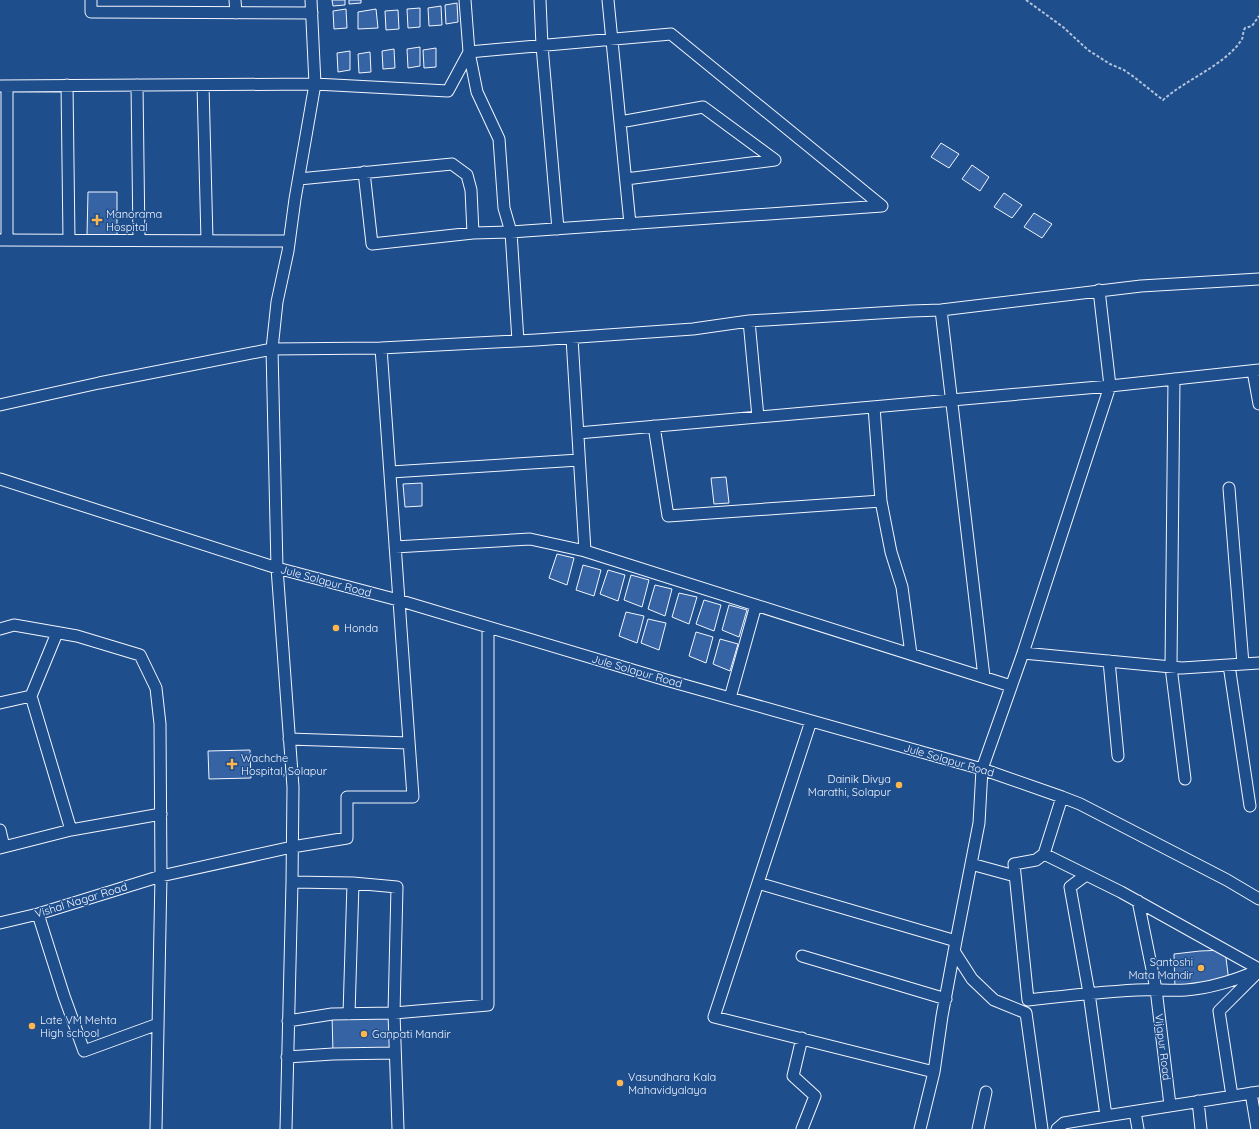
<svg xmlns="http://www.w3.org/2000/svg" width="1259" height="1129" viewBox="0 0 1259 1129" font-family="Quicksand,sans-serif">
	<rect width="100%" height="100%" fill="#1f4e8c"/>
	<path fill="#3563a3" stroke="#f2f6ff" d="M332 0H345V5L333 6Z
		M349 0H361V3L349 4Z
		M457 3 458 22 446 24 445 5Z
		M441 6 442 25 429 26 428 8Z
		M420 8V27L408 28 407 9Z
		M346 9 347 28 334 29 333 11Z
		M376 9 378 28 358 29V12Z
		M398 10 399 29 386 30 385 11Z
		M420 47V66L408 68 407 49Z
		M436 48V67L424 68 423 50Z
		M394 49 395 68 383 69 382 51Z
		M350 51V70L338 72 337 53Z
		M370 52 371 72 359 73 358 54Z
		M941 143 959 154 949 168 931 157Z
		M972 165 989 177 980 191 962 179Z
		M88 192H117V236L87 235Z
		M1004 193 1022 205 1012 218 994 207Z
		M1034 213 1052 224 1042 238 1024 227Z
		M726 477 729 503 714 504 711 478Z
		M422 483V506L405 507 403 484Z
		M557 554 574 558 567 585 549 578Z
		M583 565 601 570 594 596 576 590Z
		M608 570 625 575 618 601 600 594Z
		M631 575 649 580 642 607 624 600Z
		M655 585 672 589 665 616 648 609Z
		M679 593 697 597 689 624 672 617Z
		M704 600 721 605 714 631 696 624Z
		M729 605 747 610 739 637 722 630Z
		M626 612 644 616 637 643 619 636Z
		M648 619 666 623 659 650 641 643Z
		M696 632 713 637 706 663 689 656Z
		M720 639 738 644 730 671 713 664Z
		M250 750 251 778 209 779 208 751Z
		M1225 950 1229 982 1175 989 1174 954 1200 951Z
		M394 1013 395 1053 333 1054 332 1014Z"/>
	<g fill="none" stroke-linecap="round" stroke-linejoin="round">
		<defs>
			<path id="minor" d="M91 0V12L312 13
				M235 0 236 13
				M465 0 469 52 477 92 499 139 504 208 511 232 518 341
				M540 0 542 46 558 229
				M608 0 630 224
				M67 85 69 240
				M137 85 139 240
				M203 85 207 240
				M0 86 315 84 448 91 469 52 671 34 882 206 511 232 473 233 372 244 364 172
				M620 122 703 107 775 160 626 179
				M299 179 452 164 467 175 471 190 473 233
				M0 240 289 241
				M7 240V86
				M941 310 984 677
				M749 321 758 417
				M572 338 585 551 1011 686
				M1253 371 1259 404
				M1174 379 1171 667 1185 779
				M0 405 99 383 272 349 381 348 536 340 693 329 749 321 911 311 941 310 1141 286 1259 279
				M874 407 881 501 891 552 902 587 911 654
				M654 426 668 516 881 501
				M578 433 1110 386 1259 370
				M391 472 579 460
				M0 479 277 568 398 600 666 680 982 769 1062 797 1080 804 1227 880 1259 899
				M1229 488 1243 664
				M395 547 530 539 585 551
				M0 629 14 625 77 636 140 655 156 688 160 724 161 876 156 1129
				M57 633 31 696 71 830
				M1023 653 1182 668 1259 663
				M1109 661 1118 756
				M1229 665 1250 806
				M730 698 756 605
				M0 703 31 696
				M811 721 714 1017 934 1072
				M289 739 409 743
				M1062 797 1044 854 1121 892 1259 969
				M0 830 4 847
				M0 848 71 830 161 814
				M1044 854 1036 860 1014 864 1028 1000C1064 996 1100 992 1137 990 1153 989 1170 991 1186 990 1211 988 1236 980 1259 970
				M971 864 1015 876
				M1086 875 1070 887 1089 993 1106 1116
				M292 882 353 883 397 887 394 1013 398 1129
				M758 883 956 941
				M1138 901 1156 989 1170 1105
				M38 914 64 996 84 1051 158 1024
				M0 923 38 914 161 876 292 847 347 838V797H413C402 647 393 497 381 348
				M954 951 972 979 994 1000 1026 1013 1042 1129
				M802 956 946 999
				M349 1014 353 883
				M288 1021 332 1014 394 1013 488 1005V627
				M287 1057 333 1054 395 1053
				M1251 1093 1257 1129
				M1232 1096 1219 1011 1257 973
				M1198 1101 1201 1129
				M1135 1112 1138 1129
				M286 1129 292 882 293 787 277 568 272 349 277 302 288 251 295 199 315 84 311 0
				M802 1129 815 1096 793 1076 802 1038
				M920 1129 934 1072 942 1016 956 941 979 823 982 769 1023 653 1110 386 1099 290
				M978 1129 986 1092
				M1057 1129 1064 1123 1106 1116 1259 1092"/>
		</defs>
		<use href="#minor" stroke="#f2f6ff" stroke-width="13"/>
		<path stroke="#b3c4dc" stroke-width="2" stroke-dasharray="3 2" stroke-linecap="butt" d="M1026 0 1063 27 1088 50 1110 64 1124 70 1134 77 1163 100C1185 80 1223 66 1240 42 1244 38 1242 33 1245 28L1252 26 1259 16"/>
		<use href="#minor" stroke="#1f4e8c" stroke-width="11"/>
	</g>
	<g fill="#ffb74d" stroke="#1f4e8c" stroke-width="1.5">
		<path d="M95 214h4v4h4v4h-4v4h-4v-4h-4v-4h4z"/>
		<circle cx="336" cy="628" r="4"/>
		<path d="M230 758h4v4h4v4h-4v4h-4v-4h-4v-4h4z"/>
		<circle cx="899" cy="785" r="4"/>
		<circle cx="1201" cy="968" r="4"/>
		<circle cx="32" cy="1026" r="4"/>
		<circle cx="364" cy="1034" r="4"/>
		<circle cx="620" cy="1083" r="4"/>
	</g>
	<g text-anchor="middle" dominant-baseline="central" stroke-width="3" stroke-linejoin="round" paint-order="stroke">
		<g font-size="11" fill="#f2f6ff" stroke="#1f4e8c" text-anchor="start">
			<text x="106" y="214">Manorama<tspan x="106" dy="13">Hospital</tspan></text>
			<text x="344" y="628">Honda</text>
			<text x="241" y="758">Wachche<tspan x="241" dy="13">Hospital, Solapur</tspan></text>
			<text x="891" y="779" text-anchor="end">Dainik Divya<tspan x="891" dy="13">Marathi, Solapur</tspan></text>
			<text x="1193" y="962" text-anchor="end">Santoshi<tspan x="1193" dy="13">Mata Mandir</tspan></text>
			<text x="40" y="1020">Late VM Mehta<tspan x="40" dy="13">High school</tspan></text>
			<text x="372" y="1034">Ganpati Mandir</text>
			<text x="628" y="1077">Vasundhara Kala<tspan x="628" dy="13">Mahavidyalaya</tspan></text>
		</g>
		<g font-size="11" fill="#f2f6ff" stroke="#1f4e8c">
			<text transform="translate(326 581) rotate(15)">Jule Solapur Road</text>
			<text transform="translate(637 671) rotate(16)">Jule Solapur Road</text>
			<text transform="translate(949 760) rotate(16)">Jule Solapur Road</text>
			<text transform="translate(81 900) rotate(-17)">Vishal Nagar Road</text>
			<text transform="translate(1163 1047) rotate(83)">Vijapur Road</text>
		</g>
	</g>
</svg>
